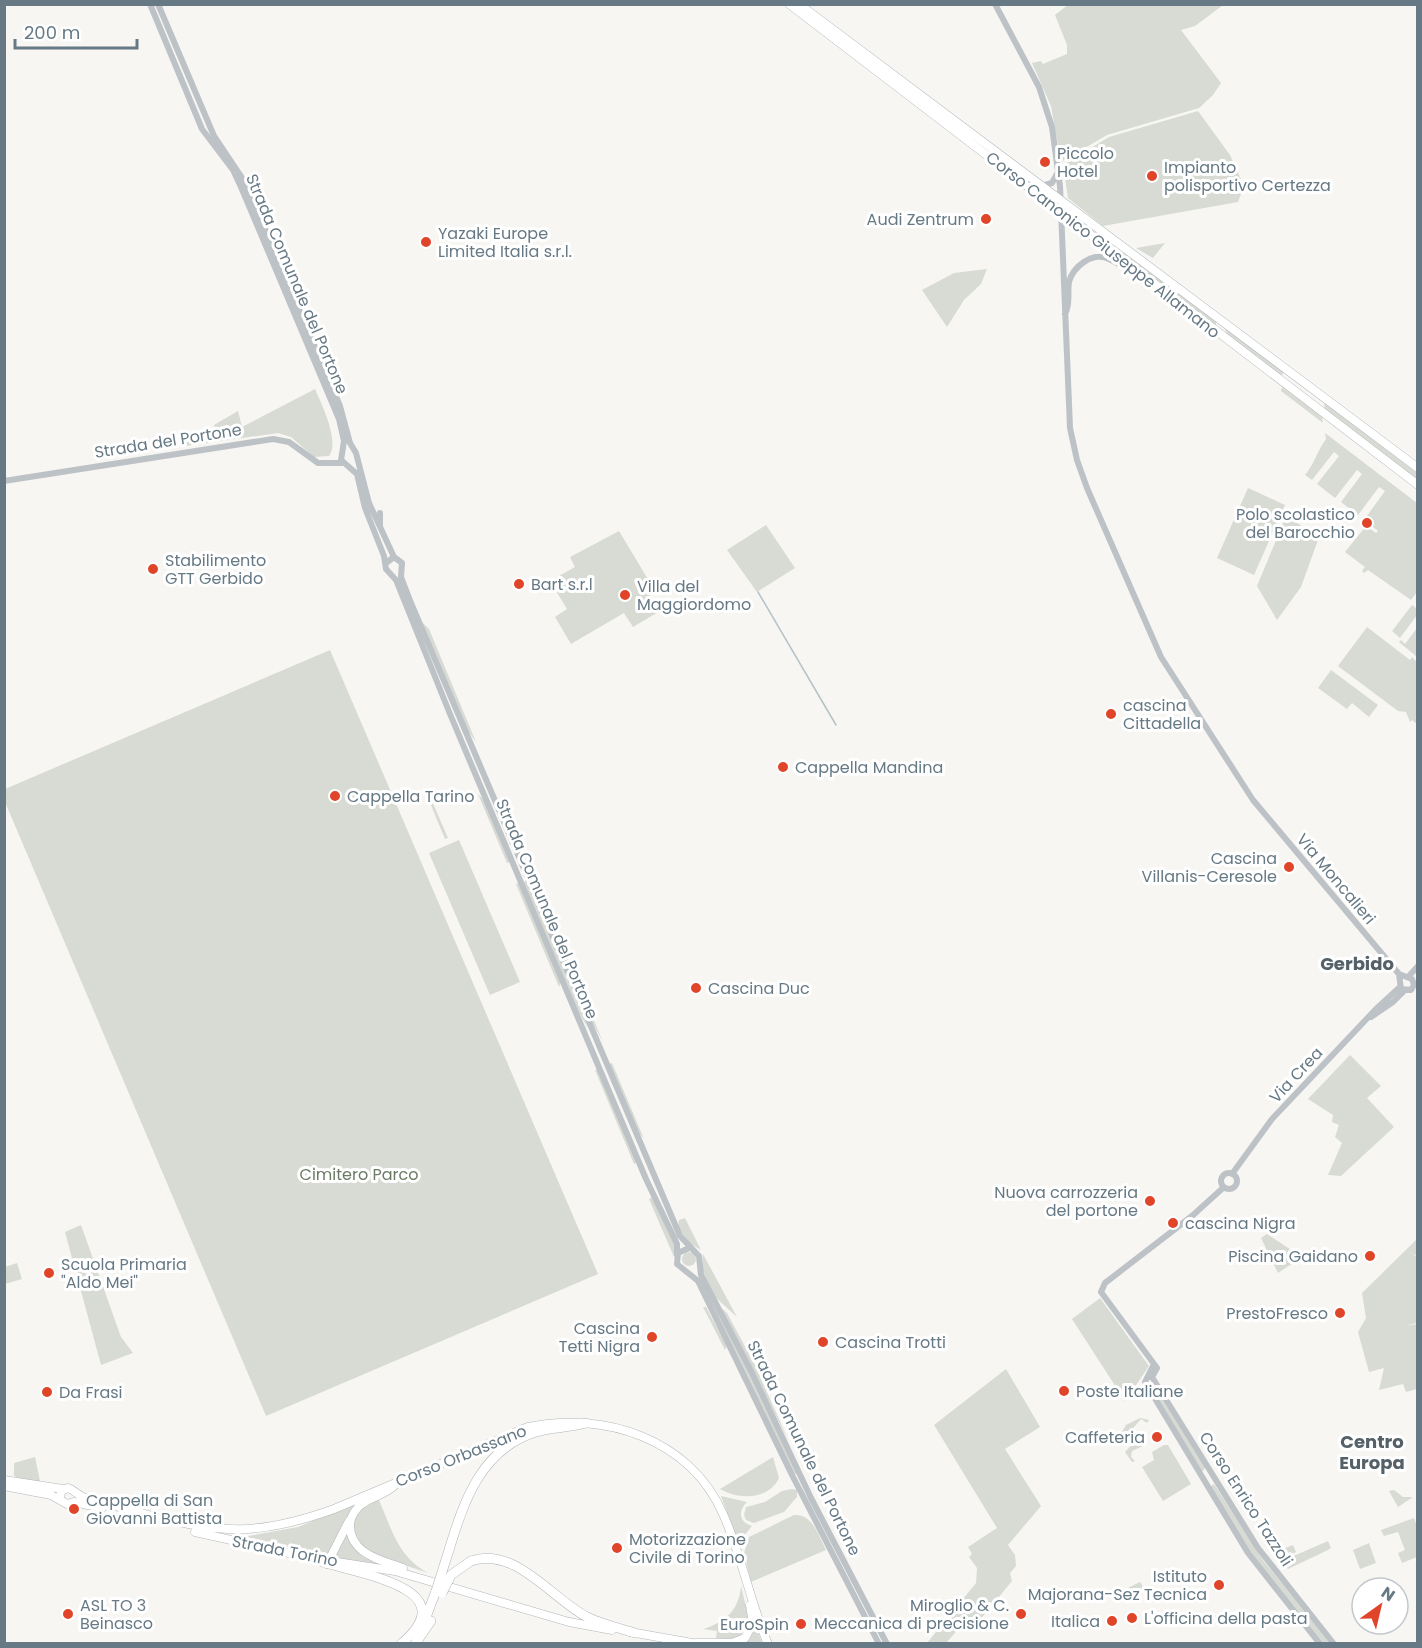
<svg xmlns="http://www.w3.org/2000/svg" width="1422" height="1648" viewBox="0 0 1422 1648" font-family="Poppins,sans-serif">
	<rect width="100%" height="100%" fill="#f7f6f3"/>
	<path fill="#d7dbd3" d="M1069 4 1223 5 1195 26 1181 30 1221 83 1213 95 1199 108 1107 135 1061 162 1051 106 1032 63 1041 61 1043 64 1067 54V45L1055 15Z
		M1198 111 1230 155 1244 186 1238 202 1103 226 1068 198 1063 165 1109 137Z
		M1097 233 1216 321V328L1116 253 1119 249Z
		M1165 243 1153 258 1136 248Z
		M987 269 981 284 964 300 947 327 922 290 954 273Z
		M1224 327 1283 371V374L1279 376 1229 338Z
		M1282 387 1322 417 1323 423 1281 391Z
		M315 389C322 405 340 442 329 456L314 457 291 437 278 433 186 446 185 443 215 429 214 425 238 411 242 427Z
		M1324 402 1417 473V481L1325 411Z
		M1325 433 1417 503V592L1411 600 1368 570 1364 573 1362 571 1365 567 1345 552 1366 526 1376 533 1378 531 1364 520 1385 491 1379 487 1358 515 1341 502 1362 474 1357 470 1335 498 1317 484 1339 456 1334 452 1312 480 1305 475C1315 463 1317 451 1326 439Z
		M1248 488 1285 505 1254 575 1217 558Z
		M1287 514 1318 540 1301 587 1277 620 1257 586Z
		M766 525 795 568 757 592 727 550Z
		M619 531 649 581 643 585 660 611 633 627 624 613 571 644 555 617 567 609 550 581 575 567 570 557Z
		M1412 605 1417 609V615L1400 638 1392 631Z
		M422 622 429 629 476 742 468 731Z
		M1367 627 1410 660 1412 657 1417 662V724L1412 720 1410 722 1406 712 1398 711 1338 666Z
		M1417 628V657L1399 642 1401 640 1405 644Z
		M330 650 598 1274 266 1416 5 802V789Z
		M1331 670 1378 705 1369 717 1352 703 1347 709 1318 688Z
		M428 792 448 838 445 839 426 793Z
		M478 794 484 800 510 862 507 863Z
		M459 840 520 982 490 995 429 853Z
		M533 876 603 1042 588 1015 530 878Z
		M526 879 588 1028 579 1013 524 883Z
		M519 883 561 982 559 987 516 884Z
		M1350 1055 1381 1086 1367 1098 1394 1127 1341 1176 1328 1175 1342 1143 1335 1137 1339 1125 1332 1122 1333 1115 1308 1099Z
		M612 1063 644 1139 636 1129 609 1064Z
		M598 1069 638 1162 634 1164 595 1070Z
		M652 1197 675 1245 674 1257 649 1199Z
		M685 1218 701 1250 688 1242 678 1227 679 1220Z
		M81 1225 121 1337 133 1353 101 1365 65 1232Z
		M1267 1234 1302 1257 1278 1273 1261 1238Z
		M1417 1239V1256L1411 1253 1417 1257V1323L1404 1326 1417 1324V1389L1406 1392 1403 1384 1379 1390 1384 1368 1369 1372 1358 1332 1366 1318 1362 1293Z
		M682 1259a7 7 0 1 1 14 0a7 7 0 1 1-14 0Z
		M703 1254 737 1317 715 1297 702 1270Z
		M17 1263 22 1279 5 1284V1267Z
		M703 1285 753 1380 797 1473 795 1475 708 1302Z
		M1100 1298 1149 1366 1125 1401 1072 1319Z
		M703 1307H706L727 1346 725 1350Z
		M720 1307 727 1313 756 1367 789 1442Z
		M1006 1369 1040 1427 1005 1449 1041 1506 1008 1545 1015 1555 1016 1566 1010 1573 1012 1581 980 1620 969 1617 946 1643H927L976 1583 977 1568 969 1557 972 1554 968 1547 997 1528 934 1425Z
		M1153 1384 1205 1468 1203 1471 1201 1472 1149 1386Z
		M1140 1418 1149 1420 1147 1423 1141 1419 1122 1441H1120L1118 1439 1126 1425Z
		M1139 1437 1143 1446 1132 1451 1131 1457 1135 1461 1132 1462 1125 1452Z
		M1164 1445H1168L1191 1484 1163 1501 1142 1467 1154 1460 1152 1452Z
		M35 1457 40 1481H27L14 1476V1463Z
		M773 1457 779 1478C769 1500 738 1500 720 1489Z
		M1214 1484 1263 1560 1331 1643H1322L1249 1552 1210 1487Z
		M792 1489 797 1490V1497L784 1512 754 1523 746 1520 744 1515 746 1507 765 1502 782 1491Z
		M1394 1490 1403 1497H1413L1398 1507 1389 1491Z
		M721 1496 747 1502C737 1512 740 1522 752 1526L738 1543Z
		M378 1498C392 1529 397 1556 428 1573L372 1554 355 1540C351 1514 356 1509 378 1498Z
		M356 1503 328 1557 243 1537 298 1527Z
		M794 1515C812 1513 819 1536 826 1550L751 1582 744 1553 749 1537Z
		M1414 1518 1417 1526V1557L1402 1563 1398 1553 1405 1550 1398 1532 1384 1536 1381 1530Z
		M1270 1527 1281 1545 1273 1550 1262 1532Z
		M347 1530 355 1548 390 1566 332 1558Z
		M1328 1541 1331 1548 1328 1550 1288 1569 1282 1561Z
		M1369 1543 1376 1563 1360 1569 1353 1550Z
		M1293 1545 1296 1552 1280 1559 1275 1552Z
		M1140 1582 1145 1590 1130 1597 1126 1589Z
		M741 1586 750 1624C741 1639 733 1640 716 1638L717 1631 703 1629C726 1622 739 1610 741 1586Z
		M757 1628 762 1643 738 1644Z"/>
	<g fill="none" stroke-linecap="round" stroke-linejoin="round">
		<path stroke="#b5c3c6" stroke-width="1.5" d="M758 592 836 725"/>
		<defs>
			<path id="major" d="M789 4 1418 485
				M799 4 1418 468
				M4 1480 63 1489
				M395 1485C385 1495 373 1496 362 1504 356 1508 351 1516 350 1523 348 1553 380 1560 403 1568
				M4 1486 51 1495 67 1504 74 1502 102 1508
				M60 1499 61 1491 68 1488C75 1490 77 1495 83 1497 103 1504 125 1508 145 1514 221 1534 259 1536 334 1509L528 1427C605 1411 690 1439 723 1514 742 1556 750 1602 768 1644
				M195 1532 311 1558 395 1571 569 1622 612 1630
				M327 1564 349 1521
				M630 1632 698 1644
				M696 1643H732L745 1638 753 1623 750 1605"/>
			<path id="highway" d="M449 1550C464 1501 481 1449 536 1432 552 1427 569 1428 586 1423
				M311 1558C344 1573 472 1584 401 1644
				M471 1561C515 1546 551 1598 587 1617 601 1624 619 1628 635 1633
				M423 1625 436 1591
				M415 1644 431 1621"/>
		</defs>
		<use href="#major" stroke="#b1b7ba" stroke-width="9"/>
		<use href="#highway" stroke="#b1b6b9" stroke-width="10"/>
		<path stroke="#bdc2c6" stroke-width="6" d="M150 4 202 129 233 170 241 187 339 419 344 441 341 460 357 474 365 508 384 556 386 569 396 580 450 714 646 1179 677 1244V1255
			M158 4 214 136 246 184 340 406 350 443 356 453 369 503 394 557
			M995 4 1039 87 1052 127 1060 186 1070 428 1077 460 1087 488 1161 657 1253 800 1399 974 1412 979 1414 985 1411 990 1401 989 1399 974
			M1045 185 1052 183 1058 172
			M1065 314C1071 303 1067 293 1069 282 1073 267 1092 251 1109 259 1120 264 1130 271 1141 276
			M4 481 273 439 289 442 318 463H343
			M380 526V513
			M386 563 394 557 402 563 401 577 411 603 680 1236 699 1256 701 1275 752 1373 811 1498 887 1644
			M1408 977 1418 966
			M1371 1017 1393 1002 1404 991
			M1221 1181a8 8 0 1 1 16 0a8 8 0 1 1-16 0Z
			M1232 1174 1272 1119 1376 1009 1400 987
			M1224 1187 1192 1216 1105 1283 1101 1292 1157 1368 1152 1377 1258 1548 1334 1644
			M689 1248 678 1253 677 1264 698 1281 792 1475 879 1644
			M1154 1364 1145 1382 1248 1553 1320 1644"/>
		<use href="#major" stroke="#fff" stroke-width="8"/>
		<use href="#highway" stroke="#fff" stroke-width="9"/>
		<defs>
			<path id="highway-bridge" d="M436 1591 449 1550
				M442 1593 451 1575 471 1561"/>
		</defs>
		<use href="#highway-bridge" stroke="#b1b6b9" stroke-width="10" stroke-linecap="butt"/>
		<use href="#highway-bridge" stroke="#fff" stroke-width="9"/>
	</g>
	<g fill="#e0452a" stroke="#fff" stroke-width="2">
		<circle cx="1045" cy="162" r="6"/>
		<circle cx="1152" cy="176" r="6"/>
		<circle cx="986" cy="219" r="6"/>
		<circle cx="426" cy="242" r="6"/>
		<circle cx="1367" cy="523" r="6"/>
		<circle cx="153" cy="569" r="6"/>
		<circle cx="519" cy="584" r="6"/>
		<circle cx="625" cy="595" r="6"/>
		<circle cx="1111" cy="714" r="6"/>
		<circle cx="783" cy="767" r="6"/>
		<circle cx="335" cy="796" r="6"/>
		<circle cx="1289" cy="867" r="6"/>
		<circle cx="696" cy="988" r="6"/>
		<circle cx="1150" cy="1201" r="6"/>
		<circle cx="1173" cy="1223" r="6"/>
		<circle cx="1370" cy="1256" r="6"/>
		<circle cx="49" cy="1273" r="6"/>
		<circle cx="1340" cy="1313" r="6"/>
		<circle cx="652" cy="1337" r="6"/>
		<circle cx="823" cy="1342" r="6"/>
		<circle cx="1064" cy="1391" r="6"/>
		<circle cx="47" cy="1392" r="6"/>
		<circle cx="1157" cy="1437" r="6"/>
		<circle cx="74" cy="1509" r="6"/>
		<circle cx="617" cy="1548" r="6"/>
		<circle cx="1219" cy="1585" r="6"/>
		<circle cx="68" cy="1614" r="6"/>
		<circle cx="1021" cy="1614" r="6"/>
		<circle cx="1132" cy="1618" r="6"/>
		<circle cx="1112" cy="1621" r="6"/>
		<circle cx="801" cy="1624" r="6"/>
	</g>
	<g text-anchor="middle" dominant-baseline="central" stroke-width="6" stroke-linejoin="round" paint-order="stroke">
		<g font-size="16" fill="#667984" stroke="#fff" text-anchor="start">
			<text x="1057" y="153">Piccolo<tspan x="1057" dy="18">Hotel</tspan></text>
			<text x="1164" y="167">Impianto<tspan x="1164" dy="18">polisportivo Certezza</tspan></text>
			<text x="974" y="219" text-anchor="end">Audi Zentrum</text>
			<text x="438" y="233">Yazaki Europe<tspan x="438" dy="18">Limited Italia s.r.l.</tspan></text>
			<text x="1355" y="514" text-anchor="end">Polo scolastico<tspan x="1355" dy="18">del Barocchio</tspan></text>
			<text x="165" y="560">Stabilimento<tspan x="165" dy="18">GTT Gerbido</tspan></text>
			<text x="531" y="584">Bart s.r.l</text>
			<text x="637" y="586">Villa del<tspan x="637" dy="18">Maggiordomo</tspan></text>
			<text x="1123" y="705">cascina<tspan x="1123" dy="18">Cittadella</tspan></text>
			<text x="795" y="767">Cappella Mandina</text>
			<text x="347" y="796">Cappella Tarino</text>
			<text x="1277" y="858" text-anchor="end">Cascina<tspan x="1277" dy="18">Villanis-Ceresole</tspan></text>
			<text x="708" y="988">Cascina Duc</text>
			<text x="1138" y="1192" text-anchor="end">Nuova carrozzeria<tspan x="1138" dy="18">del portone</tspan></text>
			<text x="1185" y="1223">cascina Nigra</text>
			<text x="1358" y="1256" text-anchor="end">Piscina Gaidano</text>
			<text x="61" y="1264">Scuola Primaria<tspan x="61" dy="18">"Aldo Mei"</tspan></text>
			<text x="1328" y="1313" text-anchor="end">PrestoFresco</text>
			<text x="640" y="1328" text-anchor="end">Cascina<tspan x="640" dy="18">Tetti Nigra</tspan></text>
			<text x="835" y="1342">Cascina Trotti</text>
			<text x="1076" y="1391">Poste Italiane</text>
			<text x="59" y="1392">Da Frasi</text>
			<text x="1145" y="1437" text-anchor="end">Caffeteria</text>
			<text x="86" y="1500">Cappella di San<tspan x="86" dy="18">Giovanni Battista</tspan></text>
			<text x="629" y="1539">Motorizzazione<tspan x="629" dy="18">Civile di Torino</tspan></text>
			<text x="1207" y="1576" text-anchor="end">Istituto<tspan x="1207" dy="18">Majorana-Sez Tecnica</tspan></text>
			<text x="80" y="1605">ASL TO 3<tspan x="80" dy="18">Beinasco</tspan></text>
			<text x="1009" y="1605" text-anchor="end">Miroglio &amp; C.<tspan x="1009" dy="18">Meccanica di precisione</tspan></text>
			<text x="1144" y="1618">L'officina della pasta</text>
			<text x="1100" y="1621" text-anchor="end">Italica</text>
			<text x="789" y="1624" text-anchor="end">EuroSpin</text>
		</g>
		<g font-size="16" fill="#667984" stroke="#fff">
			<text transform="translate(1103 245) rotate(38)">Corso Canonico Giuseppe Allamano</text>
			<text transform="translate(297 284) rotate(67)">Strada Comunale del Portone</text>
			<text transform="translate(168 441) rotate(-9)">Strada del Portone</text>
			<text transform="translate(1336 879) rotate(50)">Via Moncalieri</text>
			<text transform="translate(547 909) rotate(67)">Strada Comunale del Portone</text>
			<text transform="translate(1296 1075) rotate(-47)">Via Crea</text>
			<text transform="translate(804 1448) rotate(64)">Strada Comunale del Portone</text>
			<text transform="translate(461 1456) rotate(-22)">Corso Orbassano</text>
			<text transform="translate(1246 1499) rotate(57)">Corso Enrico Tazzoli</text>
			<text transform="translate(285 1551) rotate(11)">Strada Torino</text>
		</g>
		<g font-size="16" fill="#6b7b65" stroke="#fff">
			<text x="359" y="1174">Cimitero Parco</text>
		</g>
		<g font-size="18" font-weight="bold" fill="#546169" stroke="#fff">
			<text x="1357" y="963">Gerbido</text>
			<text x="1372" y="1441">Centro<tspan x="1372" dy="21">Europa</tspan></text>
		</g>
	</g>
	<rect width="1422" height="1648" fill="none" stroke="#667984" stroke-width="12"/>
	<g transform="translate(1380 1606) rotate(34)"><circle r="28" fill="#ffffff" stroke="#c2c9ce" stroke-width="1.5"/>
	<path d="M0-4.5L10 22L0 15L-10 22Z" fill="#e0452a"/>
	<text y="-9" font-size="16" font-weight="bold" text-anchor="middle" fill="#667984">N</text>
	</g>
	<path d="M15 39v9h122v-9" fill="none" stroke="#667984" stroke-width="3"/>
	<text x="24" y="39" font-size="18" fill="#667984" stroke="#ffffff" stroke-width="4.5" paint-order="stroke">200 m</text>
</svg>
